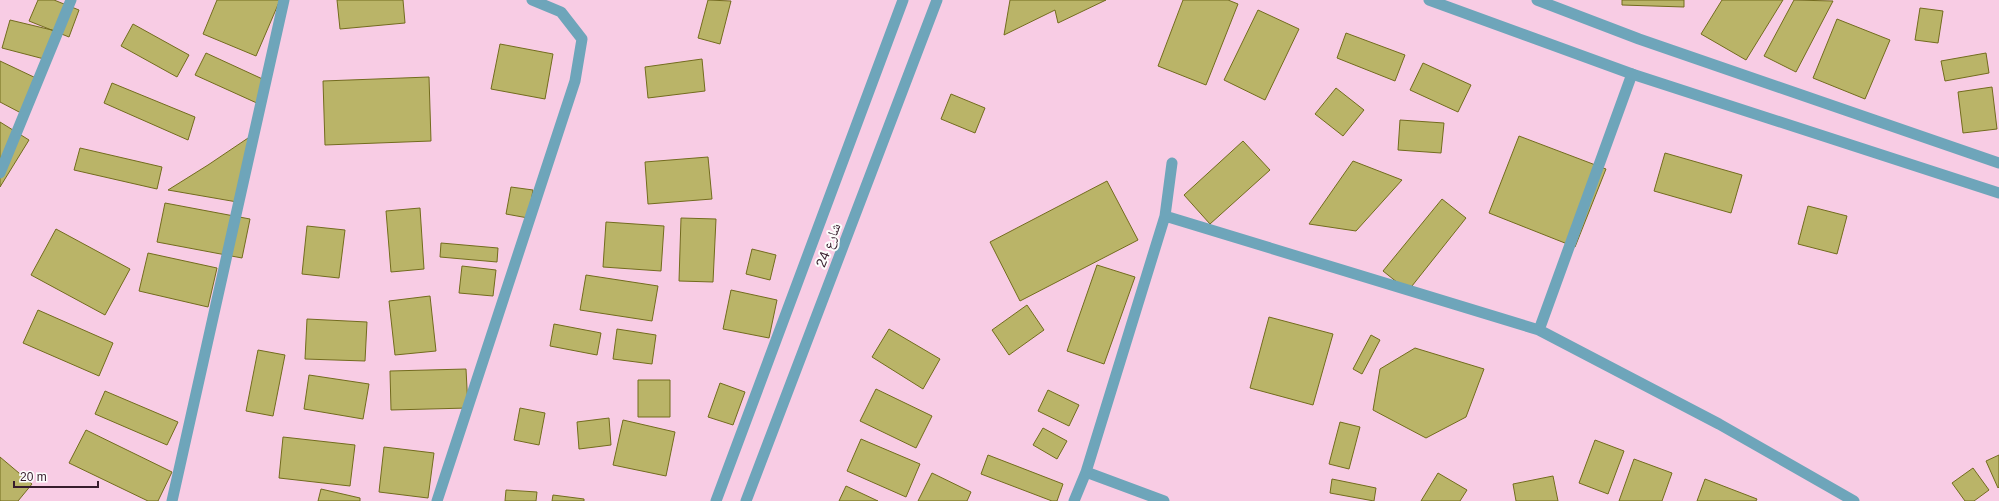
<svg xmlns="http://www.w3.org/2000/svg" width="1999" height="501" viewBox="0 0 1999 501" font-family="Arial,'Noto Naskh Arabic',sans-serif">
	<rect width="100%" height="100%" fill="#f8cce4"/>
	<path fill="#bab468" stroke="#736c1e" d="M38 0H54L79 10 69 37 29 21Z
		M217 0H280L256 56 203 34Z
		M337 0H403L405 23 340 29Z
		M708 0 731 1 720 44 698 38Z
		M1010 0H1106L1058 23 1055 10 1004 35Z
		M1183 0H1228L1238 4 1206 85 1158 66Z
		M1622 0H1684V7L1622 5Z
		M1722 0H1783L1746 60 1701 34Z
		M1794 0 1833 1 1796 72 1764 56Z
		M1920 8 1943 11 1938 43 1915 40Z
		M1258 10 1299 29 1265 100 1224 80Z
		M1837 19 1890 40 1865 99 1813 78Z
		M10 20 56 31 48 60 2 48Z
		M133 24 189 55 177 77 121 46Z
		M1346 33 1405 55 1395 81 1337 58Z
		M500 44 553 54 545 99 491 89Z
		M206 53 269 82 259 104 195 75Z
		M1986 53 1989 73 1945 81 1941 61Z
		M702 59 705 91 648 98 645 67Z
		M0 61 38 79 21 113 0 102Z
		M1423 63 1471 85 1458 112 1410 90Z
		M429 77 431 141 325 145 323 81Z
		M112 83 195 117 188 140 104 103Z
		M1992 87 1997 129 1963 133 1958 92Z
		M1336 88 1364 110 1343 136 1315 114Z
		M951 94 985 108 975 133 941 119Z
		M1400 120 1444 123 1441 153 1398 150Z
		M0 122 29 140 0 187Z
		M257 132 243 203 168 190 208 165Z
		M1519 136 1606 169 1575 247 1489 213Z
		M1243 141 1270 170 1210 224 1184 195Z
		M80 148 162 167 157 189 74 170Z
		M1665 153 1742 175 1731 213 1654 191Z
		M708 157 712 199 648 204 645 162Z
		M1353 161 1402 180 1356 231 1309 224Z
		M1107 181 1138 240 1020 301 990 242Z
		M511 187 533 190 528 218 506 214Z
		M1442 199 1466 218 1408 291 1383 271Z
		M165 203 250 219 242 258 157 242Z
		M1808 206 1847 216 1837 254 1798 244Z
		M420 208 424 269 391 272 386 211Z
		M681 218 716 219 713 282 679 281Z
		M606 222 664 226 661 271 603 267Z
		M307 226 345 230 339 278 302 274Z
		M56 229 130 269 105 315 31 275Z
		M441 243 498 248 497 262 440 257Z
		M752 249 776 255 770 280 746 274Z
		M148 253 217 268 208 307 139 291Z
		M1097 265 1135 277 1104 364 1067 351Z
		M462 266 496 270 493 296 459 293Z
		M586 275 658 286 652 321 580 310Z
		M731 290 777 300 769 338 723 329Z
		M430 296 436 351 395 355 389 301Z
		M1027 305 1044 330 1009 355 992 330Z
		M38 310 113 343 99 376 23 343Z
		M1269 317 1333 334 1313 405 1250 388Z
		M307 319 367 322 365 361 305 359Z
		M554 324 601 333 597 355 550 346Z
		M617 329 656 335 652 364 613 359Z
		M889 329 940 359 923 389 872 357Z
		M1371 335 1380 340 1362 374 1353 369Z
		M1415 348 1484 369 1466 417 1426 438 1373 410 1380 369Z
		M258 350 285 355 273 416 246 411Z
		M466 369 468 408 391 410 390 371Z
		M309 375 369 384 363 419 304 409Z
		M638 380H670V417H638Z
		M720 383 745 392 733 425 708 417Z
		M876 389 932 416 916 448 860 421Z
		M1048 390 1079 405 1069 426 1038 411Z
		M105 391 178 422 167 445 95 414Z
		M520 408 545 413 539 445 514 440Z
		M609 418 611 445 579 449 577 422Z
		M623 420 675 432 666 476 613 465Z
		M1340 422 1360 427 1349 469 1329 464Z
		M1043 428 1067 441 1057 459 1033 445Z
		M86 430 172 472 158 501H148L69 463Z
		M283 437 355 445 350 486 279 478Z
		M861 439 920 464 906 497 847 471Z
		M1595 440 1624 451 1608 494 1579 483Z
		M384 447 434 453 428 498 379 492Z
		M988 455 1063 484 1057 501H1052L981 474Z
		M1999 455V487L1998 488 1986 461Z
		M0 457 32 484 18 501H0Z
		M1634 459 1672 473 1662 501H1619Z
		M1973 468 1989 490 1974 501H1965L1952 483Z
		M932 473 971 492 967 501H918Z
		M1438 473 1467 490 1460 501H1421Z
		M1553 476 1558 501H1516L1513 484Z
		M1332 479 1376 488 1374 501 1330 493Z
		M1705 479 1757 499 1756 501H1697Z
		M846 486 878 501H839Z
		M321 489 360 498V501H318Z
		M506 490 537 492 536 501H505Z
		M553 495 584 499V501H552Z"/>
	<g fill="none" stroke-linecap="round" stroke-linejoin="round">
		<path stroke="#6ea5ba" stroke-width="11" d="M0 173 71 0
			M1165 216 1539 330 1719 424 1854 501
			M1539 330 1632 74
			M1086 472 1164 501
			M172 501 284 0
			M437 501 575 81 582 39 561 12 532 0
			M1074 501 1086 472 1165 216 1172 163"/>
		<path stroke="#6ea5ba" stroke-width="11" d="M1429 0 1632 74 1999 193
			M1537 0 1639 39 1999 163
			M716 501 903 0
			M746 501 937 0"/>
	</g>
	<g text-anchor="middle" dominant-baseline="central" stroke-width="4" stroke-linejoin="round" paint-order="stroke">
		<g font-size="14" fill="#371c2c" stroke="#fcfcfc">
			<text transform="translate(828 245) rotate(-69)">شارع 24</text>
		</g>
	</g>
	<path d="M14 481v6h84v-6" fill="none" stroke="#371c2c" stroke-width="2"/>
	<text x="20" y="481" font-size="12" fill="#371c2c" stroke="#fcfcfc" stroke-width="3" paint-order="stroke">20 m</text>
</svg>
